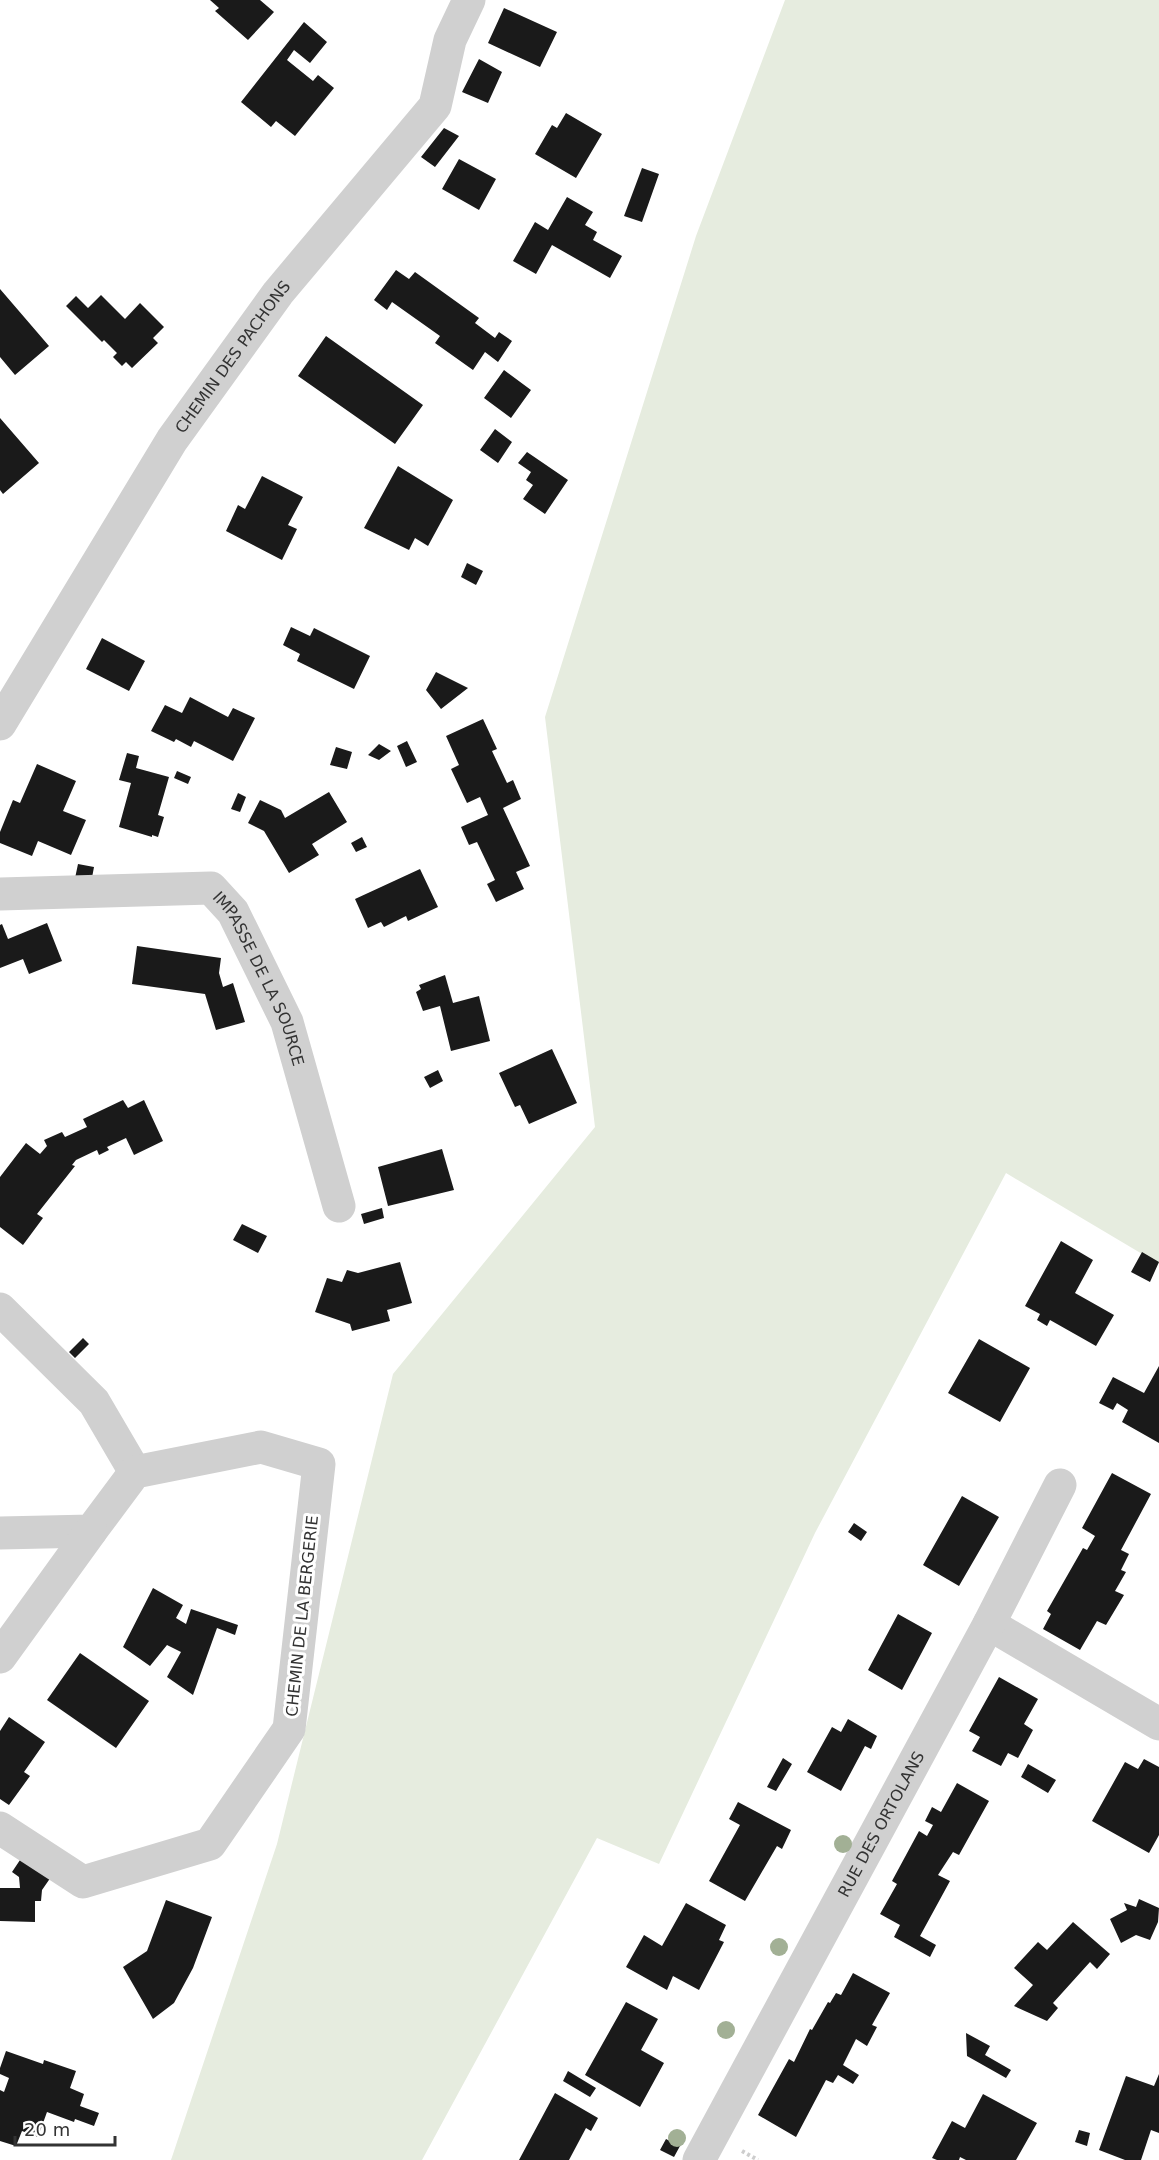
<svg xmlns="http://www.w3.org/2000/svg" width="1159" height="2160" viewBox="0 0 1159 2160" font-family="'DejaVu Sans',sans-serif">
	<rect width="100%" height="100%" fill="#fff"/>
	<path fill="#e6ecdf" d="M785 0H1159V1264L1006 1173 815 1533 659 1864 597 1838 422 2160H171L277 1844 393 1374 595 1127 545 717 696 236Z"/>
	<path fill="#1a1a1a" d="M210 0H260L274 12 248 40 215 11 219 8Z
		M504 8 557 32 540 67 488 43Z
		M304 22 327 42 310 63 294 50 287 60 313 81 318 75 334 88 295 136 276 121 271 127 241 102Z
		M479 59 502 72 488 103 462 92Z
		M566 113 602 134 576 178 535 154 552 125 557 128Z
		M444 128 459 136 435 167 421 157Z
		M459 159 496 179 479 210 442 189Z
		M642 168 659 174 642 222 624 216Z
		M567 197 593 212 585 225 597 232 593 240 622 256 610 278 552 245 536 274 513 261 535 222 548 230Z
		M396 270 409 279 415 272 479 318 475 323 495 338 499 332 512 341 498 362 485 352 473 370 435 343 440 336 392 302 387 310 374 300Z
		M0 289 49 346 15 375 0 357Z
		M101 295 125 319 140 303 164 327 153 338 158 343 132 368 126 362 122 366 113 357 117 353 104 340 102 342 66 306 76 296 88 308Z
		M326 336 423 405 395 444 298 376Z
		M504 370 531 390 511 418 484 398Z
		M0 418 39 463 3 494 0 490Z
		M495 429 512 442 498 463 480 450Z
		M527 452 568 480 545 514 523 499 533 485 526 480 531 472 518 463Z
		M398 466 453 500 428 546 415 538 409 550 364 528Z
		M262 476 303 497 288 525 297 529 282 560 226 531 238 505 245 509Z
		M467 563 483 571 476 585 461 577Z
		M291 627 310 636 314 628 370 656 354 689 297 661 300 654 283 645Z
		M102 638 145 661 129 691 86 669Z
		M436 672 468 688 441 709 426 690Z
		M190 697 228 717 233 708 255 718 233 761 194 741 191 747 176 739 174 742 151 731 165 705 182 713Z
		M483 719 497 749 492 751 507 783 513 780 521 799 503 808 530 866 516 872 524 889 496 902 487 884 495 880 477 842 469 845 461 827 488 815 480 797 467 803 451 769 459 765 446 736Z
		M407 741 417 762 406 767 397 746Z
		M379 744 391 751 379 760 368 755Z
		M336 747 352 752 347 769 330 765Z
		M127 753 139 756 136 768 169 777 158 815 164 817 158 837 152 835V837L119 827 131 783 119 780Z
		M37 764 76 781 63 811 86 820 71 855 38 841 32 856 0 843V832L13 800 20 803Z
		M177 771 191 777 188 784 174 778Z
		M329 792 347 822 312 844 319 855 289 873 264 831 248 823 260 800 281 810 285 818Z
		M238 793 246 797 240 812 231 809Z
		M362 837 367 847 356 852 351 843Z
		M78 864 94 867 91 883H74Z
		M420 869 438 907 408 921 406 916 384 927 381 922 368 928 355 899Z
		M47 923 62 961 29 974 23 959 0 968V925L2 924 8 939Z
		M137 946 221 958 219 973 223 987 233 983 245 1022 216 1030 205 994 132 984Z
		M445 975 453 1003 479 996 490 1041 451 1051 440 1006 423 1011 416 992 421 989 419 985Z
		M552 1049 577 1103 529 1124 520 1105 515 1107 499 1073Z
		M438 1070 443 1081 430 1088 424 1077Z
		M123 1100 128 1108 144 1100 163 1141 134 1155 126 1138 107 1147 109 1150 99 1155 97 1150 76 1160 72 1165 75 1166 37 1214 43 1218 23 1245 0 1227V1177L26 1143 40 1154 47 1146 44 1140 62 1132 65 1137 87 1127 83 1119Z
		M442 1149 454 1190 388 1206 378 1167Z
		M382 1208 384 1218 364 1224 361 1214Z
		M242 1224 267 1236 258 1253 233 1240Z
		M1061 1241 1093 1260 1075 1293 1114 1315 1096 1346 1050 1320 1047 1326 1037 1320 1040 1314 1025 1306Z
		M1142 1252 1159 1262 1150 1282 1131 1272Z
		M400 1262 412 1303 387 1310 390 1321 352 1331 350 1324 315 1312 327 1278 342 1282 347 1270 358 1273Z
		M83 1338 89 1344 75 1358 69 1352Z
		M979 1339 1030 1368 1000 1422 948 1393Z
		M1159 1366V1443L1122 1422 1128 1410 1117 1403 1113 1410 1099 1403 1113 1377 1144 1393Z
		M1112 1473 1151 1494 1121 1550 1129 1554 1121 1570 1126 1572 1115 1591 1124 1595 1106 1625 1097 1621 1080 1650 1043 1629 1051 1614 1047 1611 1083 1548 1087 1550 1095 1536 1082 1528Z
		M962 1496 999 1517 959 1586 923 1565Z
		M854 1523 867 1532 861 1541 848 1532Z
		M153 1588 183 1605 176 1618 186 1624 191 1609 238 1625 235 1635 217 1628 193 1695 167 1677 181 1652 167 1645 150 1666 123 1647Z
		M898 1614 932 1633 902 1690 868 1670Z
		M80 1653 149 1701 116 1748 47 1700Z
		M999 1677 1038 1699 1024 1724 1033 1730 1018 1758 1008 1753 1001 1766 972 1751 980 1737 969 1731Z
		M9 1717 45 1742 24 1772 30 1776 9 1805 0 1799V1731Z
		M848 1719 877 1736 871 1749 865 1746 841 1791 807 1772 832 1727 841 1732Z
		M783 1758 792 1764 776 1791 767 1787Z
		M1144 1759 1159 1767V1835L1149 1853 1092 1821 1125 1762 1138 1769Z
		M1028 1764 1056 1780 1048 1793 1021 1777Z
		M957 1783 989 1801 959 1855 953 1852 938 1875 950 1881 920 1936 936 1945 930 1957 894 1937 900 1925 880 1914 897 1884 892 1881 919 1831 927 1836 933 1825 925 1821 932 1807 941 1812Z
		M738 1802 791 1830 782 1849 777 1846 745 1901 709 1881 740 1825 729 1819Z
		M22 1857 51 1877 42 1890 41 1901H35V1922L0 1921V1888H20L19 1877 12 1872Z
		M1139 1899 1159 1908 1158 1922 1150 1940 1136 1935 1121 1943 1110 1919 1127 1910 1124 1903 1136 1907Z
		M166 1900 212 1917 193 1968 174 2003 153 2019 123 1967 147 1951Z
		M686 1903 726 1925 719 1940 724 1942 699 1990 673 1976 667 1990 626 1967 644 1935 662 1946Z
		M1073 1922 1110 1954 1097 1969 1090 1962 1053 2003 1058 2008 1047 2021 1014 2006 1033 1985 1014 1968 1038 1942 1047 1950Z
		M853 1973 890 1993 872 2025 877 2027 867 2046 856 2039 843 2065 859 2075 853 2084 838 2075 833 2083 826 2080 796 2137 758 2115 789 2059 794 2062 810 2029 812 2030 828 2002 830 2003 836 1993 841 1995Z
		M626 2002 658 2019 641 2050 664 2063 640 2107 585 2075Z
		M966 2033 990 2046 985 2055 1011 2070 1006 2078 967 2056Z
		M6 2051 43 2064 44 2060 76 2071 70 2088 84 2094 80 2106 99 2113 94 2126 75 2119 74 2122 47 2112 38 2137 22 2131 16 2146 0 2141V2090L4 2092 9 2078 0 2074V2068Z
		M568 2071 596 2088 590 2097 563 2081Z
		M1159 2074V2133L1151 2130 1141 2160H1125L1099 2150 1126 2076 1154 2086Z
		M555 2093 598 2118 591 2131 586 2128 569 2160H519Z
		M983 2094 1037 2123 1016 2160H966L960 2157 959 2160H937L932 2158 952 2121 965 2128Z
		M1079 2130 1090 2133 1087 2146 1075 2142Z
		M666 2139 680 2146 674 2157 660 2150Z"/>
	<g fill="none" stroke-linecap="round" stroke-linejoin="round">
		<path stroke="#cdcdcd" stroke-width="4" stroke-dasharray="3 3" stroke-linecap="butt" d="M742 2151 758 2160"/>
		<g stroke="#d0d0d0" stroke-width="33">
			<path id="s1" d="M0 724 172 440 278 293 435 106 450 40 469 0"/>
			<path id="s2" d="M0 894 211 888 233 912 287 1022 339 1206"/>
			<path d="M0 1309 94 1402 135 1472"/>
			<path d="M0 1533 91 1531 135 1472 261 1447 319 1464 289 1729 210 1844 83 1882 0 1828"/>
			<path d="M989 1624 1159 1724"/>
			<path d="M0 1657 91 1531"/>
			<path id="s3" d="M699 2160 989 1624 1060 1485"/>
		</g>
	</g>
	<g fill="#a2b095">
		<circle cx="843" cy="1844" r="9"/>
		<circle cx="779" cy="1947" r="9"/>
		<circle cx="726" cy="2030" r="9"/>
		<circle cx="677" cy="2138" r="9"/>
	</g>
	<g text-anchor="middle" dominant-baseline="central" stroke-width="6" stroke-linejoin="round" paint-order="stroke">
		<g font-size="16" fill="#333" stroke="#fff">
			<text stroke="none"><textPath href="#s1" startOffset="435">CHEMIN DES PACHONS</textPath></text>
			<text stroke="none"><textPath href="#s2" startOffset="315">IMPASSE DE LA SOURCE</textPath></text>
			<text transform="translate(302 1616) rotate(-84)">CHEMIN DE LA BERGERIE</text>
			<text stroke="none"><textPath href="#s3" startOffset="382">RUE DES ORTOLANS</textPath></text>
		</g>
	</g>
	<path d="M15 2136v9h100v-9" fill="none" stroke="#333333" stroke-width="3"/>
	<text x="24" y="2136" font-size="18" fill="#333333" stroke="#ffffff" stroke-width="4.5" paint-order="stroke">20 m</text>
</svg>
